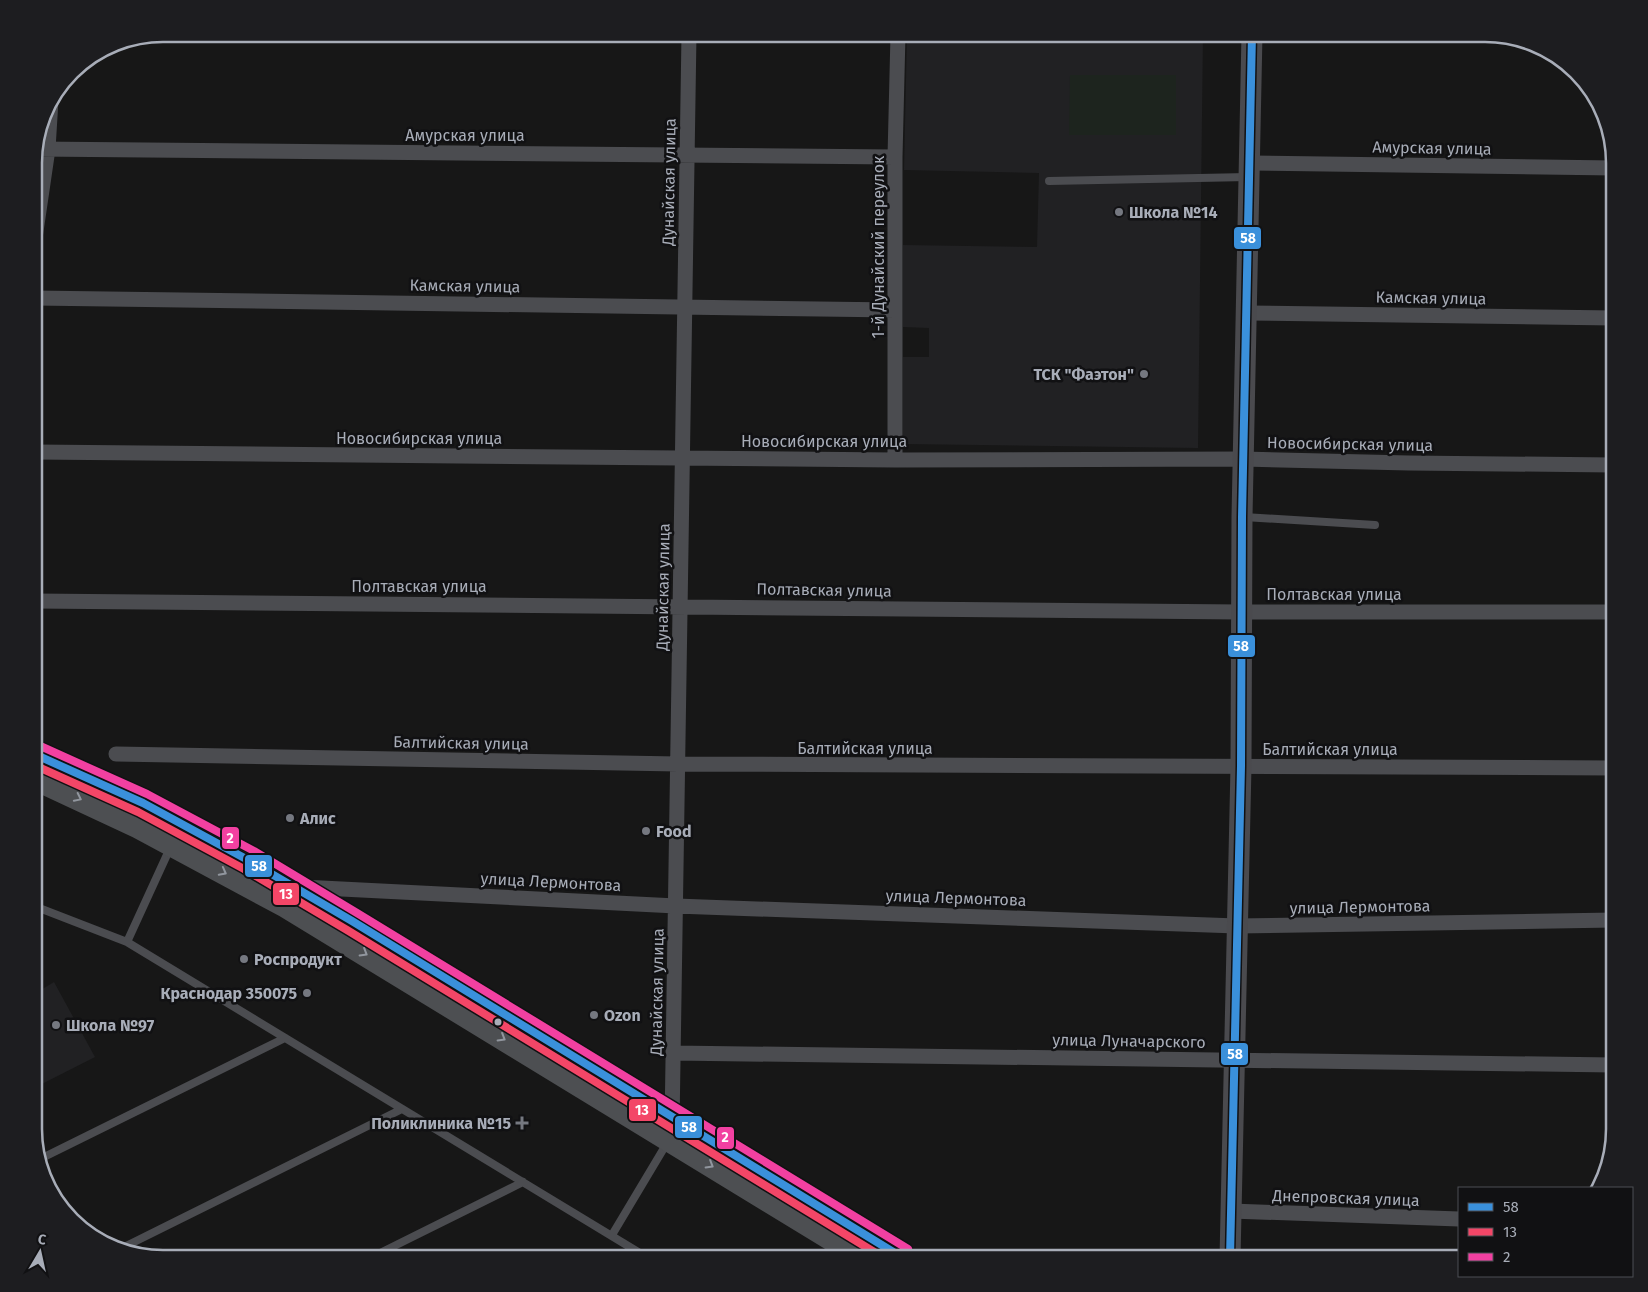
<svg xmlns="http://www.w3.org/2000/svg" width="1648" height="1292" viewBox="0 0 1648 1292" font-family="'Fira Sans',sans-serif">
	<rect width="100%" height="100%" fill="#171717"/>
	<path fill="#212123" d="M907 34H1203L1198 448 903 444V357H929V328L903 327V245L1037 247 1039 173 904 170Z
		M54 982 95 1057 34 1088V994Z"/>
	<path fill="#1d241e" d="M1070 75H1176V135H1069Z"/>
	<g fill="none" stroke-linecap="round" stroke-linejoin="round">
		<path stroke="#4b4c50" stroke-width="8" d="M1049 181 1248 177
			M1244 517 1375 525
			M34 906 127 942 648 1258
			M127 942 171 846
			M40 1159 285 1038
			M612 1235 667 1143
			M118 1250 402 1109
			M370 1258 523 1182
			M624 1258 638 1252"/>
		<path stroke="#4b4c50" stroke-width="15" d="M36 149 895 157
			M1250 163 1614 168
			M34 245 48 149 51 100
			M34 298 895 310
			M1246 313 1614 318
			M34 452 895 460 1243 459 1409 463 1614 465
			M895 460V157L898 34
			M34 601 1241 612H1614
			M116 754 678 764 1614 768
			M302 887 676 906 1237 926 1614 920
			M674 1053 1614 1065
			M672 1125 689 34
			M1231 1211 1459 1219"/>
		<path stroke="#4a4a4e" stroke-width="21" d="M1230 1258 1241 766 1242 517 1252 34"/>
		<path stroke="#4d4f52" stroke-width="24" d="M34 754C182 814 318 900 454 984 604 1076 753 1167 903 1258
			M34 778 139 827 286 906 863 1258"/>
		<defs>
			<path id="bus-1" d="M34 754 143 803 248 860 352 921 903 1258
				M1230 1258 1241 766 1242 517 1252 34"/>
			<path id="bus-2" d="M34 765 138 812 244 869 347 930 884 1258"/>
			<path id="bus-3" d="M38 745 147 794 254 851 357 913 908 1249"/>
		</defs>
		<use href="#bus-1" stroke="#111113" stroke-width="11"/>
		<use href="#bus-2" stroke="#111113" stroke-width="11"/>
		<use href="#bus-3" stroke="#111113" stroke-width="11"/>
		<use href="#bus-1" stroke="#3a90db" stroke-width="8"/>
		<use href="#bus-2" stroke="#f34667" stroke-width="8"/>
		<use href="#bus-3" stroke="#f240a1" stroke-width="8"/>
	</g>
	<defs><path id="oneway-chevron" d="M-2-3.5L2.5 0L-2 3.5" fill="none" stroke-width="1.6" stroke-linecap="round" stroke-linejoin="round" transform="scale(1.25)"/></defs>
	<g stroke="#91969e">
		<use href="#oneway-chevron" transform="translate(78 798) rotate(26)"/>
		<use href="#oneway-chevron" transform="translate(223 872) rotate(28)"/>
		<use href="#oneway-chevron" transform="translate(364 953) rotate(31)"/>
		<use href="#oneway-chevron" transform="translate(502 1038) rotate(31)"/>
		<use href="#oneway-chevron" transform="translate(710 1165) rotate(31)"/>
	</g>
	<g fill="#757880" stroke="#111113" stroke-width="2">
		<circle cx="1119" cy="212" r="5"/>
		<circle cx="1144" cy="374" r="5"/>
		<circle cx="290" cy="818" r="5"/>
		<circle cx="646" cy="831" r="5"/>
		<circle cx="244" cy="959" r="5"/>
		<circle cx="307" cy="993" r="5"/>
		<circle cx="594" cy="1015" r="5"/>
		<circle cx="56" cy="1025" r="5"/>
		<path d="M519.5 1115.5h5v5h5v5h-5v5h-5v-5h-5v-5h5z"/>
	</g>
	<circle fill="#a8adb8" stroke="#111113" stroke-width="2" cx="498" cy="1022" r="4.5"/>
	<g text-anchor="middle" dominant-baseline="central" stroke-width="5" stroke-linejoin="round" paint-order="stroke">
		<g font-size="16" fill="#a8adb8" stroke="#111113">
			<text x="465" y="135">Амурская улица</text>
			<text transform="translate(1432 148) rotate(1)">Амурская улица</text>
			<text transform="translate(669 182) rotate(-89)">Дунайская улица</text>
			<text transform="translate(878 247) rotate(-90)">1-й Дунайский переулок</text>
			<text transform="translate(465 286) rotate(1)">Камская улица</text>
			<text transform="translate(1431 298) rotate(1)">Камская улица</text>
			<text x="419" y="438">Новосибирская улица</text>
			<text x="824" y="441">Новосибирская улица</text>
			<text transform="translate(1350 444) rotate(1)">Новосибирская улица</text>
			<text x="419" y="586">Полтавская улица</text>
			<text transform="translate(663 587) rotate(-89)">Дунайская улица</text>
			<text transform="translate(824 590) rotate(1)">Полтавская улица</text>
			<text x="1334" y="594">Полтавская улица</text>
			<text transform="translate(461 743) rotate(1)">Балтийская улица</text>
			<text x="865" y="748">Балтийская улица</text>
			<text x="1330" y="749">Балтийская улица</text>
			<text transform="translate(551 882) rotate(3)">улица Лермонтова</text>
			<text transform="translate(956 898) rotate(2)">улица Лермонтова</text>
			<text transform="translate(1360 907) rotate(-1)">улица Лермонтова</text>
			<text transform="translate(657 992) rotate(-89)">Дунайская улица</text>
			<text transform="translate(1129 1041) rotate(1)">улица Луначарского</text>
			<text transform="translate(1346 1198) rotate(2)">Днепровская улица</text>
		</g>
		<g font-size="16" font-weight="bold" fill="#a8adb8" stroke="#111113" text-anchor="start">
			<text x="1129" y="212">Школа №14</text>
			<text x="1134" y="374" text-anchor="end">ТСК "Фаэтон"</text>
			<text x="300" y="818">Алис</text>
			<text x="656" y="831">Food</text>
			<text x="254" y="959">Роспродукт</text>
			<text x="297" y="993" text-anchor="end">Краснодар 350075</text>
			<text x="604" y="1015">Ozon</text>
			<text x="66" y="1025">Школа №97</text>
			<text x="511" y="1123" text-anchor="end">Поликлиника №15</text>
		</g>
	</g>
	<path d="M0 0H1648V1292H0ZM163 42H1485A121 121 0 0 1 1606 163V1129A121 121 0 0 1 1485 1250H163A121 121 0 0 1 42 1129V163A121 121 0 0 1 163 42Z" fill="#1d1d20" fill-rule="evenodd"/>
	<path fill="none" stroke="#a8adb8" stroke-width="2.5" d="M163 42H1485A121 121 0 0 1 1606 163V1129A121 121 0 0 1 1485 1250H163A121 121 0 0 1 42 1129V163A121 121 0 0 1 163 42Z"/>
	<g stroke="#111113" stroke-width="2">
		<rect x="1233" y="226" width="29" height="24" rx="5" fill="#3a90db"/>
		<rect x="1227" y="634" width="29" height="24" rx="5" fill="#3a90db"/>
		<rect x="221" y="826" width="19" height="24" rx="5" fill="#f240a1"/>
		<rect x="244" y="854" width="29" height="24" rx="5" fill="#3a90db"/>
		<rect x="272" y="882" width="28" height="24" rx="5" fill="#f34667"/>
		<rect x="1220" y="1042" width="29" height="24" rx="5" fill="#3a90db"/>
		<rect x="628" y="1098" width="29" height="24" rx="5" fill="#f34667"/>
		<rect x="674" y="1115" width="29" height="24" rx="5" fill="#3a90db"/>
		<rect x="716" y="1126" width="19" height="24" rx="5" fill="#f240a1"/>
	</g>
	<g font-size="14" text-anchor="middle" font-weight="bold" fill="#fff">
		<text x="1248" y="243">58</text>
		<text x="1241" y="651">58</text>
		<text x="230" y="843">2</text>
		<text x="259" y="871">58</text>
		<text x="286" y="899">13</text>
		<text x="1235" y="1059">58</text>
		<text x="642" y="1115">13</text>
		<text x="689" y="1132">58</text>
		<text x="725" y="1142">2</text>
	</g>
	<rect x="1458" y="1187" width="175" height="90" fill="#111113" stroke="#4d4f55"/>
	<rect x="1468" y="1203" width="25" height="8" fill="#3a90db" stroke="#4d4f55"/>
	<text x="1503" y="1212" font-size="15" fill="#a8adb8">58</text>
	<rect x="1468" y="1228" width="25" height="8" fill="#f34667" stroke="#4d4f55"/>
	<text x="1503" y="1237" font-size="15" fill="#a8adb8">13</text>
	<rect x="1468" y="1253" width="25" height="8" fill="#f240a1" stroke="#4d4f55"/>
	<text x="1503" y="1262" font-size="15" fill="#a8adb8">2</text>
	<g transform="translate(40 1252) rotate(9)" stroke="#111113" stroke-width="4" paint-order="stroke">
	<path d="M0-4L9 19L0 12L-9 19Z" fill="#a8adb8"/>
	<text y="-8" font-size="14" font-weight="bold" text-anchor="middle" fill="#a8adb8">С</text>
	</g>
</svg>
